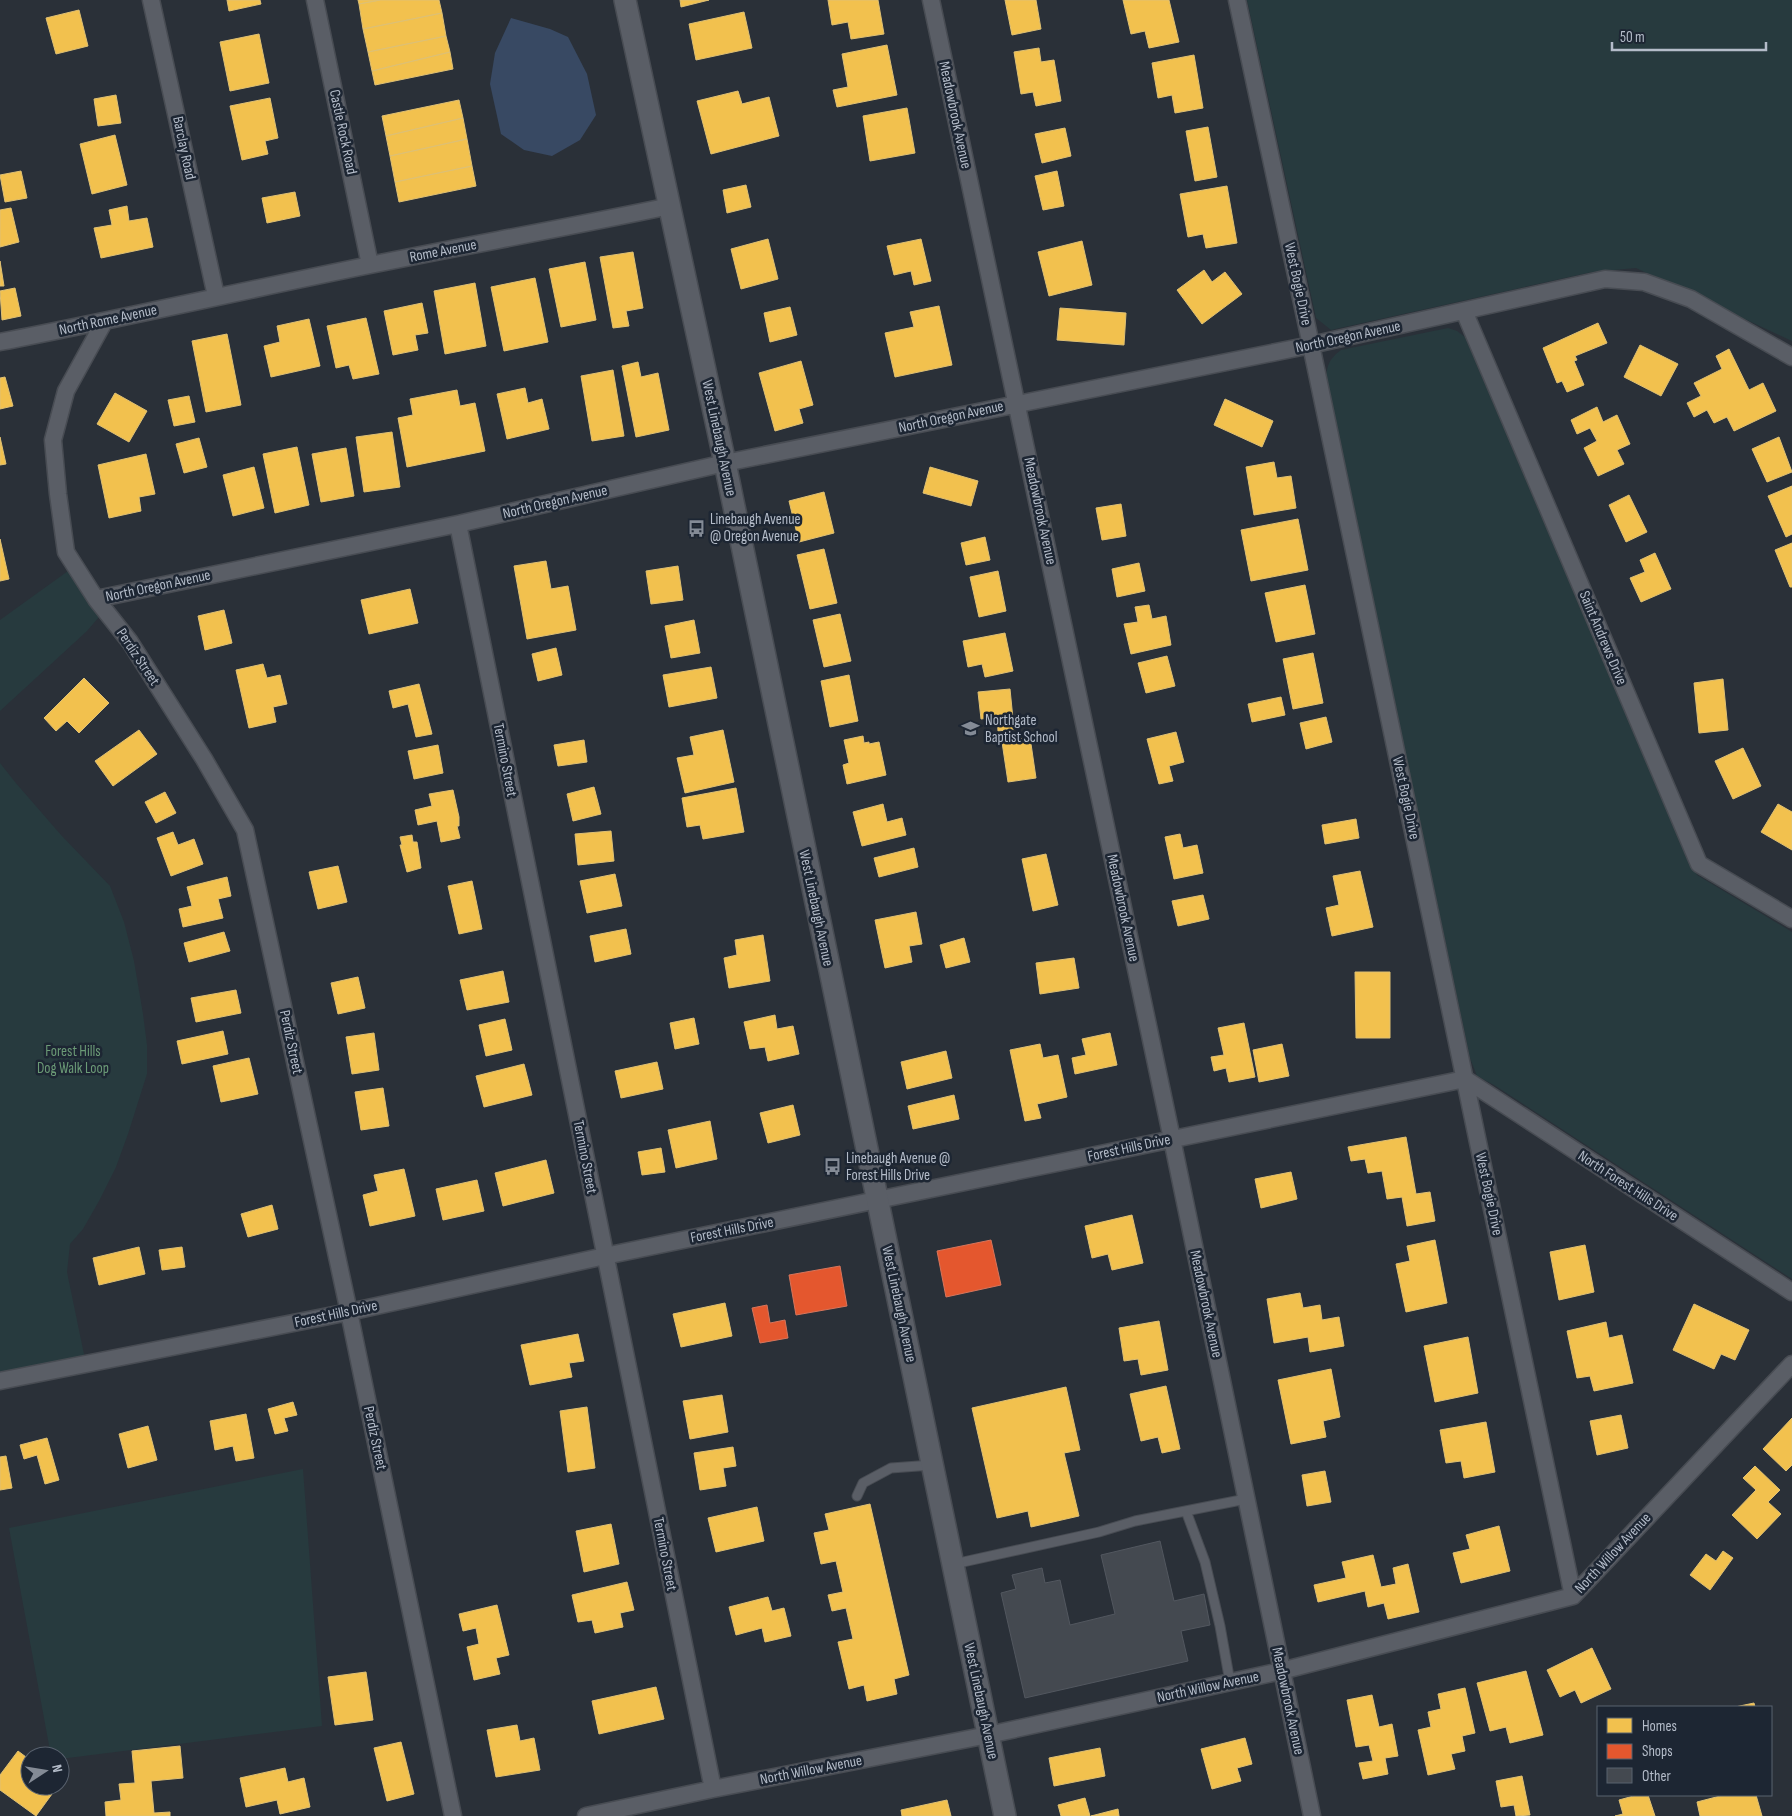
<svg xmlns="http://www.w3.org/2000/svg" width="1792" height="1816" viewBox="0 0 1792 1816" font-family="'Sofia Sans Condensed',sans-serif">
	<rect width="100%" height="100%" fill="#2a3038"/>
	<path fill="#273a3e" d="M1247 0H1792V341L1636 268 1592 272 1331 330 1316 318Z
		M1448 328 1457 331 1465 337 1687 858 1697 875 1792 932V1279L1494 1085 1477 1076 1470 1058 1326 380C1327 365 1329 359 1341 350Z
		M75 566 105 610 87 631 0 711V620Z
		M0 763 15 782 61 835 110 886 124 922 134 961 143 1014 147 1045V1074L128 1134 116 1167 99 1201 83 1229 70 1244 67 1272 86 1364 0 1381Z
		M303 1469 322 1726 60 1759V1756H51L9 1528Z"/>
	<path fill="#384963" d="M511 18 550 29 568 37 587 74 596 115 580 140 552 156 524 150 501 134 490 84 495 53Z"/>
	<path fill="#f2c14e" stroke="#dfc073" d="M227 0H260L261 4 229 11Z
		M358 0H380L359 4Z
		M380 0H439L442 13 363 29 359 4Z
		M680 0H709L681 7Z
		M828 0H878L884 34 851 39 848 22 832 25Z
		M1005 0H1036L1041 29 1012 35Z
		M1123 0H1169L1179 42 1149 48 1145 31 1131 34Z
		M79 10 88 46 56 54 46 18Z
		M744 12 752 48 696 60 689 24Z
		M442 13 446 36 368 52 363 29Z
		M259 34 269 83 230 91 220 42Z
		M446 36 450 52 372 71 368 52Z
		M887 45 897 95 837 107 833 90 848 87 842 54Z
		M1039 48 1041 62 1054 60 1061 101 1036 106 1033 92 1021 94 1014 52Z
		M450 52 453 69 375 85 372 71Z
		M1194 55 1203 108 1175 113 1172 95 1158 98 1152 63Z
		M738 91 742 104 769 97 779 136 711 154 697 101Z
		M116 95 121 123 98 126 94 99Z
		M270 98 278 138 265 141 268 154 242 160 230 106Z
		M459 100 463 118 386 136 382 116Z
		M907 108 915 153 870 161 863 116Z
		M463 118 467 139 390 156 386 136Z
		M1208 127 1217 177 1195 181 1186 131Z
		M1065 128 1071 156 1042 163 1035 134Z
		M115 135 127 185 92 194 80 144Z
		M467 139 472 166 395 182 390 156Z
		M472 166 476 186 399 202 395 182Z
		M21 171 27 198 5 202 0 175Z
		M1057 171 1064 206 1043 210 1035 176Z
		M746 185 751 207 727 213 723 190Z
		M1227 186 1237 243 1206 248 1203 234 1188 237 1180 194Z
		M295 192 300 216 267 223 262 198Z
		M127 206 129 221 147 218 153 247 101 258 94 228 112 225 109 210Z
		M11 208 19 242 0 247V210Z
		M768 239 778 279 741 289 731 249Z
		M921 239 931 281 914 285 911 271 894 275 887 246Z
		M1082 241 1092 285 1049 296 1038 252Z
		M633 252 643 308 626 311 629 326 613 328 600 257Z
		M0 261 4 286H0Z
		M585 262 596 320 561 327 549 269Z
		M1204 270 1212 282 1225 272 1242 294 1202 324 1177 290Z
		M535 278 548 342 504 351 491 287Z
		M475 283 486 346 445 354 434 291Z
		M15 288 21 316 2 320 0 291Z
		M422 303 428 333 415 335 418 350 393 355 384 311Z
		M939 306 952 365 895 377 885 333 914 327 910 312Z
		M790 307 797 335 770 342 764 313Z
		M1060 308 1126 313 1124 345 1057 340Z
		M366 318 379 374 353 379 349 365 336 368 327 326Z
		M309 319 320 366 271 377 264 346 280 342 277 326Z
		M1598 323 1607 343 1575 356 1577 360 1574 361 1584 385 1567 392 1562 381 1557 383 1543 348Z
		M227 334 241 405 206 412 192 341Z
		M1640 345 1678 364 1661 396 1624 377Z
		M1729 349 1749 390 1763 383 1776 411 1734 431 1727 417 1714 423 1707 410 1694 417 1687 403 1701 396 1694 383 1722 369 1716 356Z
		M801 361 813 405 799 409 803 423 775 431 759 373Z
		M638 362 641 377 658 373 669 430 636 437 622 366Z
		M613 370 624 436 592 441 581 376Z
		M5 377 13 406 0 409V378Z
		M525 388 528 403 542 399 549 429 507 439 497 394Z
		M457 390 460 406 475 403 485 451 407 467 398 418 413 415 410 399Z
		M115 393 147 411 129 442 97 424Z
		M189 396 195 422 174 426 168 400Z
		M1225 399 1273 421 1262 447 1214 425Z
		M1597 407 1603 422 1617 415 1630 444 1617 450 1624 464 1598 476 1584 448 1597 441 1590 428 1577 434 1571 420Z
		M392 432 400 487 364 492 356 437Z
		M0 437 6 464 0 465Z
		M1779 437 1792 472 1767 482 1752 449Z
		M199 438 207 467 184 473 176 444Z
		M297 447 309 505 275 513 263 454Z
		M346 448 354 496 321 502 312 454Z
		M146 454 155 494 139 497 141 511 109 518 98 465Z
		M1274 462 1277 478 1291 476 1296 508 1254 515 1246 467Z
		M254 467 264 508 233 516 223 475Z
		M930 467 978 481 971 506 923 493Z
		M1792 486V534L1786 537 1768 496Z
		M824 492 834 533 799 542 789 501Z
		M1629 495 1647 532 1626 542 1609 505Z
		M1121 504 1126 536 1102 540 1096 508Z
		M1298 519 1308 570 1251 581 1241 530Z
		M985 537 990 560 966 565 961 543Z
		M0 539 9 579 0 581Z
		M1792 543V587H1790L1775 550Z
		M824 549 837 603 810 609 797 555Z
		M1655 553 1671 589 1641 602 1630 578 1645 572 1640 560Z
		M546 561 551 589 568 586 576 630 527 639 514 566Z
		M1139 563 1145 591 1117 597 1112 569Z
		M678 566 683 600 651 604 646 571Z
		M998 571 1006 611 979 617 970 577Z
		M1305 585 1315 634 1276 642 1265 593Z
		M410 589 418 623 369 634 361 600Z
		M1149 605 1152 619 1166 616 1171 645 1131 654 1124 624 1138 622 1135 607Z
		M224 610 232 643 205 650 198 616Z
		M840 614 851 661 824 667 813 620Z
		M694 620 700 653 671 658 665 626Z
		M1005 633 1013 671 985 677 982 664 968 667 963 641Z
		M556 648 562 675 538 681 532 654Z
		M1313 653 1323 703 1293 709 1283 659Z
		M1167 656 1175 686 1146 693 1138 663Z
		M263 664 267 678 280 675 287 704 273 707 276 722 249 728 236 670Z
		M711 667 717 698 669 707 663 675Z
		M849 675 858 721 830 727 821 681Z
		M84 678 109 703 79 733 67 721 56 731 44 718Z
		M1723 679 1728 730 1699 733 1694 683Z
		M419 684 432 734 416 737 408 704 393 708 389 691Z
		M1010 689 1014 729 998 731 997 717 981 719 978 692Z
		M1281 697 1285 715 1252 722 1248 704Z
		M1326 717 1332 742 1306 749 1300 723Z
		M139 730 157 754 113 786 95 761Z
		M723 730 734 782 685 793 677 758 694 755 690 737Z
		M1176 732 1184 762 1169 766 1173 781 1159 784 1147 739Z
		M863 736 864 743 869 742V744L879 742 886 775 847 784 843 765 849 763 844 740Z
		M1030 737 1036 778 1008 782 1002 742Z
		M584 740 587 762 558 766 554 745Z
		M438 745 443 773 414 779 408 751Z
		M1743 748 1761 786 1733 799 1715 761Z
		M594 787 601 814 573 821 567 794Z
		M736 788 744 832 703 839 700 825 687 827 682 798Z
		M453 790 459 817V826H457L460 838 441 842 437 821 418 825 415 810 432 806 429 794Z
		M165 792 176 813 156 823 145 802Z
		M883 804 887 822 902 818 906 835 862 846 853 812Z
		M1778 804 1792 812V850L1761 832Z
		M1356 819 1359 838 1325 844 1322 825Z
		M611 831 614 861 578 865 575 834Z
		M173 832 178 845 194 839 203 864 171 876 157 838Z
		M1180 834 1183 848 1197 845 1203 873 1174 879 1165 837Z
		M412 835 413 842H417L421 868 407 872 400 845H402L400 837Z
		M914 848 918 867 879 877 874 858Z
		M1046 854 1058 905 1033 911 1022 859Z
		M338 866 347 902 318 909 309 872Z
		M1360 871 1373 927 1332 936 1326 908 1339 905 1333 876Z
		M615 874 622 906 587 913 580 881Z
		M227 877 231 896 218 899 223 918 183 927 179 909 192 906 187 887Z
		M472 881 482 929 459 934 448 886Z
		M1203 895 1209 919 1178 926 1172 901Z
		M916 912 922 944 909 946 912 962 885 968 875 920Z
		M626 929 631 954 595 962 590 936Z
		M224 932 230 951 189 962 184 943Z
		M763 935 770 981 729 988 724 958 737 955 735 940Z
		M964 938 970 962 946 968 940 945Z
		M1074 958 1079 988 1040 994 1036 963Z
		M503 971 509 1002 467 1010 460 980Z
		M1355 972H1390V1038H1356Z
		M358 977 365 1008 338 1014 331 983Z
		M236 990 241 1013 196 1022 191 998Z
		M775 1015 777 1029 793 1026 799 1054 768 1061 765 1047 750 1049 744 1022Z
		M694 1018 699 1044 675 1049 670 1023Z
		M505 1019 512 1050 486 1056 479 1025Z
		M1244 1023 1255 1077 1229 1082 1226 1068 1214 1071 1211 1057 1224 1055 1218 1028Z
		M223 1031 228 1054 182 1064 177 1041Z
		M374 1033 379 1070 352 1074 346 1037Z
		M1110 1033 1117 1065 1075 1074 1072 1058 1086 1055 1082 1039Z
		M1040 1044 1043 1058 1058 1055 1067 1097 1037 1104 1041 1118 1025 1121 1010 1050Z
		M1282 1044 1289 1076 1259 1082 1253 1050Z
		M946 1051 952 1078 907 1089 901 1062Z
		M249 1058 258 1094 221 1102 213 1066Z
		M657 1062 663 1089 621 1098 615 1071Z
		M524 1064 532 1095 484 1107 476 1076Z
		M383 1088 389 1126 361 1130 355 1092Z
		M954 1095 959 1119 913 1129 908 1106Z
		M793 1105 800 1135 768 1143 760 1113Z
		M710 1121 717 1159 676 1168 668 1130Z
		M1406 1137 1416 1194 1430 1192 1435 1221 1407 1226 1402 1197 1387 1199 1382 1171 1368 1173 1365 1159 1351 1161 1348 1147Z
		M661 1148 665 1172 642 1175 638 1152Z
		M546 1160 554 1193 503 1206 495 1173Z
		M404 1169 415 1216 370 1226 363 1195 378 1191 374 1175Z
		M1291 1172 1297 1199 1261 1208 1255 1179Z
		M477 1180 484 1211 443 1220 436 1189Z
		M272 1205 278 1229 248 1237 241 1214Z
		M1132 1215 1143 1263 1112 1270 1108 1254 1092 1258 1085 1226Z
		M1435 1240 1447 1303 1406 1312 1396 1264 1410 1261 1407 1246Z
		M1585 1245 1594 1292 1559 1300 1550 1252Z
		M139 1247 145 1274 99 1285 93 1258Z
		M182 1247 185 1267 162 1270 159 1250Z
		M1300 1293 1303 1308 1320 1305 1322 1320 1339 1317 1344 1346 1310 1352 1308 1337 1274 1343 1267 1299Z
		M725 1303 732 1336 681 1347 673 1314Z
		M1694 1304 1749 1330 1735 1360 1721 1354 1714 1369 1673 1350Z
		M1159 1321 1168 1370 1141 1375 1138 1359 1124 1361 1119 1328Z
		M1606 1322 1609 1338 1622 1335 1633 1383 1594 1391 1590 1376 1577 1378 1567 1331Z
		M578 1334 584 1361 569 1363 572 1377 530 1385 521 1345Z
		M1468 1337 1478 1393 1435 1402 1424 1346Z
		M1331 1369 1340 1417 1323 1421 1326 1437 1291 1444 1278 1380Z
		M1166 1386 1180 1449 1162 1453 1158 1437 1141 1441 1130 1394Z
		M1066 1387 1080 1450 1064 1453 1079 1516 1031 1527 1028 1511 997 1518 972 1408Z
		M722 1395 728 1432 690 1439 683 1401Z
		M293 1402 297 1415 284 1418 288 1431 275 1434 268 1409Z
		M587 1407 595 1468 568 1472 560 1411Z
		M246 1414 254 1458 236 1461 233 1446 215 1450 210 1421Z
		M1621 1415 1628 1448 1597 1455 1590 1421Z
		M1792 1418V1465L1786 1471 1763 1449Z
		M1486 1422 1495 1472 1464 1478 1461 1461 1446 1463 1440 1430Z
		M148 1426 157 1460 128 1468 119 1434Z
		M47 1438 59 1480 45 1484 37 1455 24 1459 20 1445Z
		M733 1447 736 1466 723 1468 726 1486 700 1490 694 1453Z
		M6 1456 12 1488 0 1490V1457Z
		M1755 1466 1780 1490 1768 1502 1781 1514 1757 1539 1732 1515 1756 1490 1743 1478Z
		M1325 1471 1331 1502 1307 1506 1302 1475Z
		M870 1504 909 1675 894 1679 897 1694 867 1701 864 1685 849 1689 838 1642 853 1639 846 1608 832 1611 828 1595 843 1592 836 1561 821 1564 814 1533 829 1530 825 1514Z
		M757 1507 764 1541 716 1552 708 1518Z
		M611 1524 619 1564 584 1572 576 1531Z
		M1499 1526 1510 1571 1461 1583 1453 1553 1470 1549 1466 1535Z
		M1723 1551 1733 1558 1710 1590 1690 1575 1706 1554 1716 1561Z
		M1373 1555 1381 1587 1396 1584 1393 1568 1408 1564 1419 1612 1388 1619 1384 1603 1368 1607 1365 1591 1318 1602 1314 1585 1346 1578 1342 1562Z
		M627 1582 634 1610 620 1613 623 1627 595 1633 592 1620 578 1622 572 1595Z
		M768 1597 772 1611 784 1608 791 1636 765 1642 762 1628 736 1635 729 1607Z
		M497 1605 509 1655 496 1658 500 1674 474 1680 467 1647 479 1644 476 1628 463 1631 459 1614Z
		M1592 1648 1611 1689 1581 1703 1575 1690 1560 1697 1547 1670Z
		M1526 1671 1543 1735 1510 1743 1506 1727 1490 1731 1477 1683Z
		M366 1672 373 1720 335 1725 328 1677Z
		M656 1687 664 1719 599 1734 592 1701Z
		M1465 1688 1475 1733 1462 1736 1465 1751 1451 1754 1455 1769 1428 1775 1418 1730 1431 1727 1428 1712 1441 1709 1438 1694Z
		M1372 1695 1379 1727 1392 1724 1398 1756 1385 1758 1388 1774 1363 1779 1359 1763 1373 1761 1369 1745 1356 1747 1347 1700Z
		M1754 1703 1755 1707H1735Z
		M517 1725 520 1741 534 1738 540 1770 496 1777 487 1730Z
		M1245 1738 1252 1764 1237 1768 1241 1781 1212 1789 1201 1749Z
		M401 1742 414 1794 387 1801 374 1748Z
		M180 1746 183 1778 151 1781 154 1813 170 1812V1816H106L105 1802 121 1800 119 1784 135 1783 132 1751Z
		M1100 1748 1105 1776 1054 1786 1049 1758Z
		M18 1751 30 1760V1786H42L52 1794 36 1816 0 1790V1775Z
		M285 1768 288 1782 304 1778 310 1807 280 1814 277 1800 246 1807 240 1778Z
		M1522 1776 1530 1815 1516 1816 1514 1805 1501 1807 1496 1781Z
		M1637 1795H1648L1655 1816H1615L1623 1814 1619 1800Z
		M1724 1795H1756L1762 1816H1700L1697 1802Z
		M1085 1798 1090 1816H1061L1058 1805Z
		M947 1800 951 1816H902L901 1810Z
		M1118 1809 1119 1816H1091Z"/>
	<path fill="#e4572e" stroke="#d6755c" d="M991 1240 1001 1285 946 1297 937 1251Z
		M840 1266 847 1306 796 1315 789 1275Z
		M767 1305 770 1323 785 1320 788 1338 760 1343 752 1308Z"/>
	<path fill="#444950" stroke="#52575f" d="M1160 1541 1174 1601 1204 1594 1210 1625 1181 1631 1188 1661 1025 1698 1001 1593 1016 1589 1012 1575 1042 1568 1045 1583 1060 1580 1070 1625 1115 1614 1101 1555Z"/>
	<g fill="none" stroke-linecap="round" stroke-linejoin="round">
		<defs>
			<path id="service" d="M857 1496 863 1483 891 1468 932 1465
				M1186 1511 1205 1562 1220 1626 1230 1682
				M954 1564 1099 1532 1135 1521 1246 1499"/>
			<path id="minor" d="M151 0 216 296
				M315 0 370 265
				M931 0 1172 1139 1312 1816
				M1237 0 1311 345 1573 1596
				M1464 311 1699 864 1792 919
				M104 322 66 391 53 440 58 494 66 552 96 599 130 642 204 759 245 830 349 1312 453 1816
				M0 342C124 318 246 290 370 265 469 245 570 227 670 206
				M458 524 713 1789
				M96 599 458 524 725 463 1311 345 1605 279 1644 282 1691 299 1792 357
				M0 1381 349 1312 605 1256 1465 1079 1792 1292
				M586 1816 713 1789 988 1735 1281 1671 1573 1596 1792 1364"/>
			<path id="tertiary" d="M625 0 725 463 1005 1816"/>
		</defs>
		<use href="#service" stroke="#484c53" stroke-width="11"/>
		<use href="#minor" stroke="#484c53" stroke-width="19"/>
		<use href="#tertiary" stroke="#484c53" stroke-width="24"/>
		<use href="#service" stroke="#5a5e66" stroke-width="9"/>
		<use href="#minor" stroke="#5a5e66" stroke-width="16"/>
		<use href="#tertiary" stroke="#5a5e66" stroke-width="21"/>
	</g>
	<defs>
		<symbol id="bus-bare" viewBox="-9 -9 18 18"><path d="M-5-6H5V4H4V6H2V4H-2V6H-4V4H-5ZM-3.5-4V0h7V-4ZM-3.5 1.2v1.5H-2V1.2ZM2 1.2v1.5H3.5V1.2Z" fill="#848b96" stroke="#1d2633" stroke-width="2.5" paint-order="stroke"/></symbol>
		<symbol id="school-bare" viewBox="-9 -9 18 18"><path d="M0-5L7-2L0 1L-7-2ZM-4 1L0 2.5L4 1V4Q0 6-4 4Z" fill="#848b96" stroke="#1d2633" stroke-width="2.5" paint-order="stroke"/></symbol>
	</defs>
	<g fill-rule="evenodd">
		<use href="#bus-bare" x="684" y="516" width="25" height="25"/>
		<use href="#school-bare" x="958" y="716" width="25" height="25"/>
		<use href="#bus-bare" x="820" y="1154" width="25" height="25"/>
	</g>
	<g text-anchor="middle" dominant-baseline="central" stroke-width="5" stroke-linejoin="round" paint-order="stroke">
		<g font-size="15" fill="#b4bcc9" stroke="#1d2633">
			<text transform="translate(955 115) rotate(78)">Meadowbrook Avenue</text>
			<text transform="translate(343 132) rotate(78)">Castle Rock Road</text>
			<text transform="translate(184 148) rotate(78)">Barclay Road</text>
			<text transform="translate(443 251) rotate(-11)">Rome Avenue</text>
			<text transform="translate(1298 284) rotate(78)">West Bogie Drive</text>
			<text transform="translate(108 320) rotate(-12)">North Rome Avenue</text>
			<text transform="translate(1348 337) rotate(-12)">North Oregon Avenue</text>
			<text transform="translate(951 417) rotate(-12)">North Oregon Avenue</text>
			<text transform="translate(719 438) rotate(78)">West Linebaugh Avenue</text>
			<text transform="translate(555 502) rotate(-13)">North Oregon Avenue</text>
			<text transform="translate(1040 511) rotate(78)">Meadowbrook Avenue</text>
			<text transform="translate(158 586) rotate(-12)">North Oregon Avenue</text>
			<text transform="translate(1603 638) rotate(67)">Saint Andrews Drive</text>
			<text transform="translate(138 657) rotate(56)">Perdiz Street</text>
			<text transform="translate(505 760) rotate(79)">Termino Street</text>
			<text transform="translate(1406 798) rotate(78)">West Bogie Drive</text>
			<text transform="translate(816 908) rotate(78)">West Linebaugh Avenue</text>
			<text transform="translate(1123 908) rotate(78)">Meadowbrook Avenue</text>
			<text transform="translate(291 1042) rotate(78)">Perdiz Street</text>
			<text transform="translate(1129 1148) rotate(-12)">Forest Hills Drive</text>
			<text transform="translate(585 1157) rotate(79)">Termino Street</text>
			<text transform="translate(1628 1186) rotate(33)">North Forest Hills Drive</text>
			<text transform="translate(1489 1194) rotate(78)">West Bogie Drive</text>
			<text transform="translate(732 1230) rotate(-11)">Forest Hills Drive</text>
			<text transform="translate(899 1304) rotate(78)">West Linebaugh Avenue</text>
			<text transform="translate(1206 1304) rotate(78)">Meadowbrook Avenue</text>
			<text transform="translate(336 1314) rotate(-12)">Forest Hills Drive</text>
			<text transform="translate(375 1438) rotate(78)">Perdiz Street</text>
			<text transform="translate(1613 1553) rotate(-47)">North Willow Avenue</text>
			<text transform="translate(665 1554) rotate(79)">Termino Street</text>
			<text transform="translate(1208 1687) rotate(-12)">North Willow Avenue</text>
			<text transform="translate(981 1701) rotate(78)">West Linebaugh Avenue</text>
			<text transform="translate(1288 1701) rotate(78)">Meadowbrook Avenue</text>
			<text transform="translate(811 1770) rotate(-11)">North Willow Avenue</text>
		</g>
		<g font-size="15" fill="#b4bcc9" stroke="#1d2633" text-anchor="start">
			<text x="710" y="519">Linebaugh Avenue<tspan x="710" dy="17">@ Oregon Avenue</tspan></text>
			<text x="985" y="720">Northgate<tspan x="985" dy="17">Baptist School</tspan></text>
			<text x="846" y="1158">Linebaugh Avenue @<tspan x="846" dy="17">Forest Hills Drive</tspan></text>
		</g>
		<g font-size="15" fill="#6b9a76" stroke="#1d2633">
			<text x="73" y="1051">Forest Hills<tspan x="73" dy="17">Dog Walk Loop</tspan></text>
		</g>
	</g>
	<rect x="1597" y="1706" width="175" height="90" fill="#1d2633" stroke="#59626f"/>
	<rect x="1607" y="1718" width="25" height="15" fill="#f2c14e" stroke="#59626f"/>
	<text x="1642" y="1731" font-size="15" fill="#b4bcc9">Homes</text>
	<rect x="1607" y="1744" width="25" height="15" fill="#e4572e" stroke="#59626f"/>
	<text x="1642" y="1756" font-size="15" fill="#b4bcc9">Shops</text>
	<rect x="1607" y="1768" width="25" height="15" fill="#444950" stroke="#59626f"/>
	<text x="1642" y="1781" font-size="15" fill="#b4bcc9">Other</text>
	<g transform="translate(45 1771) rotate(78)"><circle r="24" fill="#1d2633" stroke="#59626f"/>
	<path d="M0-4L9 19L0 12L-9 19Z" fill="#848b96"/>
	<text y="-8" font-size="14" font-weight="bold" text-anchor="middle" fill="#b4bcc9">N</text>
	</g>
	<path d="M1612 42v8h154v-8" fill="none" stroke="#b4bcc9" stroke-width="2.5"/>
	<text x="1620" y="42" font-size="15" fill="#b4bcc9" stroke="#1d2633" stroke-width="4" paint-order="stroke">50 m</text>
</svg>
